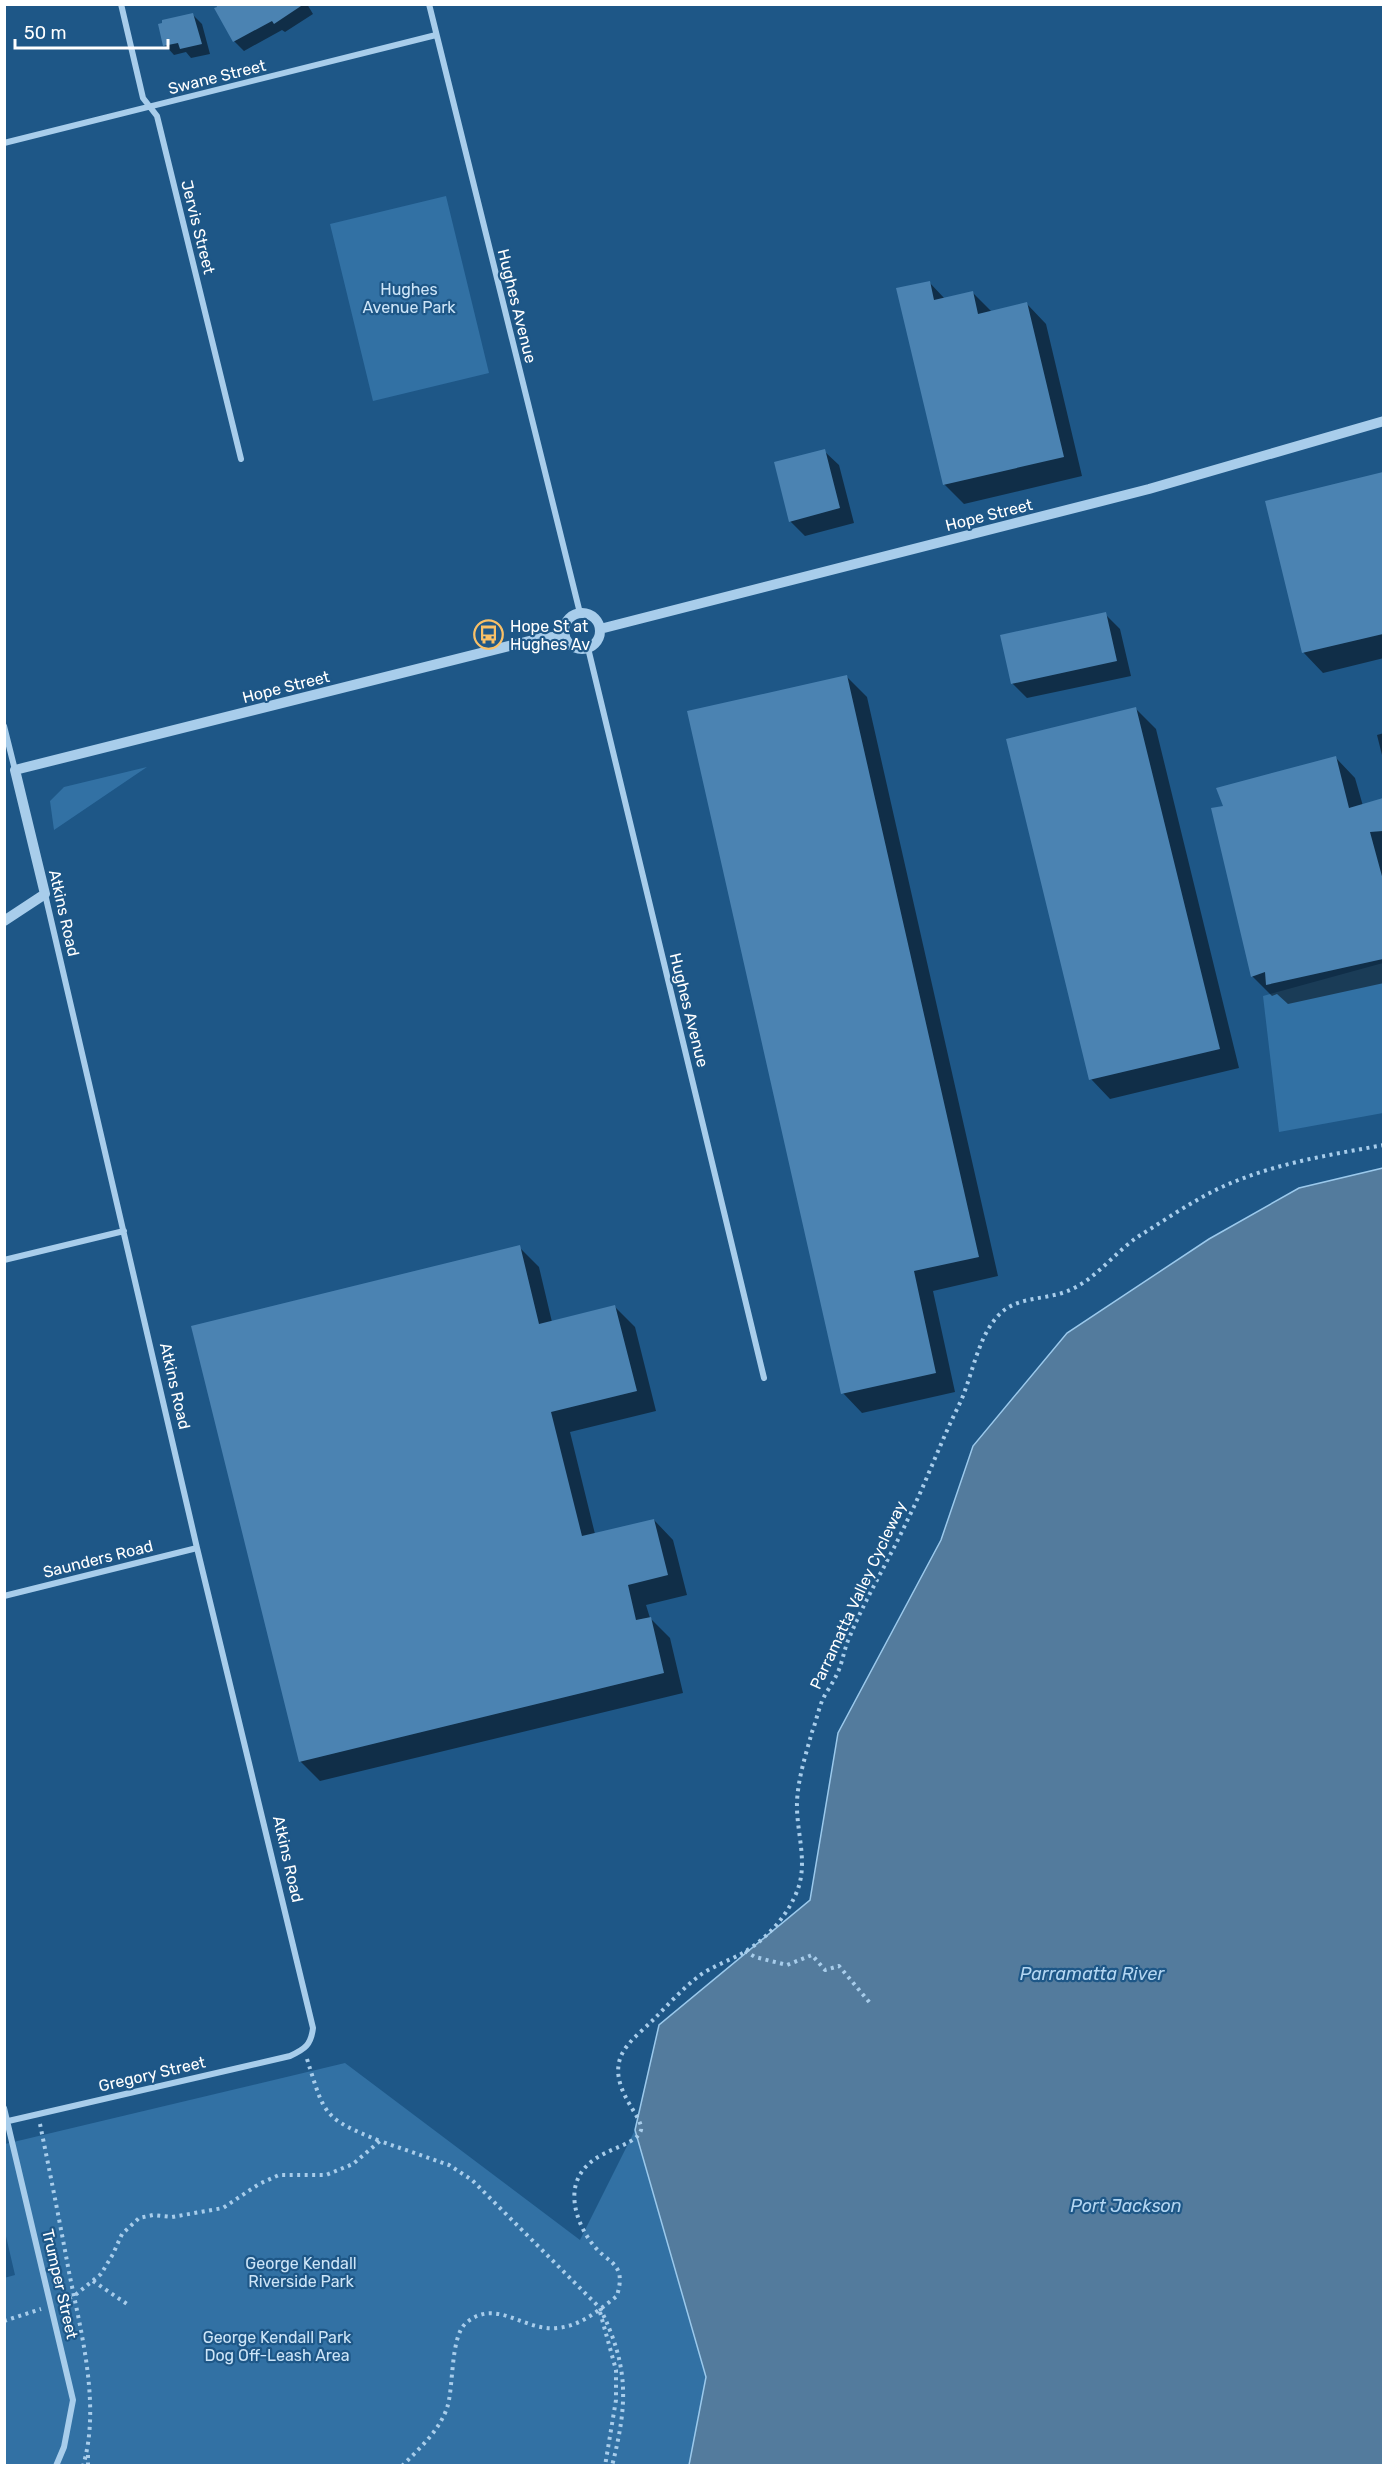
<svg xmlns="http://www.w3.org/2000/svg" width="1388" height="2470" viewBox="0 0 1388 2470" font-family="Rubik,sans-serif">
	<rect width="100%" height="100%" fill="#1e5787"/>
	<path fill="#3271a4" d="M446 196 489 373 373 401 330 224Z
		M147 767 54 830 50 801 64 787Z
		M1383 963V1113L1279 1132 1263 996Z
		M345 2063 580 2240 635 2130 706 2377 689 2465H5L4 2278 15 2275 5 2232V2144Z"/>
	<path fill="#537b9d" stroke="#9bc9ec" stroke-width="1.5" d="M1383 1168V2465H689L706 2377 635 2130 659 2025 810 1900 838 1733 941 1540 973 1446 1067 1333 1209 1239 1299 1188Z"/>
	<path fill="#0007" d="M217 4H307L313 14 285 32 282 30 244 51 234 41Z
		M193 15 202 24 210 54 191 58 186 52 174 55 165 45Z
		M929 282 945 299 972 292 992 312 1027 304 1046 324 1082 476 964 504 944 484Z
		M824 451 839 465 854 523 805 536 790 521Z
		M1384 474V658L1323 673 1304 653 1267 502Z
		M1105 614 1120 629 1131 676 1027 698 1012 683Z
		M847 677 867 697 998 1276 933 1291 955 1392 862 1413 843 1393Z
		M1136 709 1156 729 1239 1068 1110 1099 1091 1079Z
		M1384 733V763L1377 735Z
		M1336 758 1355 778 1363 806 1384 800V983L1288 1004 1277 994 1272 996 1252 976 1225 807Z
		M519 1247 539 1267 552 1322 615 1307 635 1327 656 1411 570 1432 595 1534 654 1520 673 1540 687 1595 646 1605 650 1618 670 1638 683 1693 320 1781 300 1761Z"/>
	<path fill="#4b83b2" d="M216 4H304L274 24 272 21 233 42 214 8 217 7Z
		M193 13 202 44 180 49 178 43 163 46 158 24 162 23V20Z
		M930 281 934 300 973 291 978 314 1027 302 1064 457 943 485 896 288Z
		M825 449 840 508 789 522 774 462Z
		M1383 472V634L1302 653 1265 501Z
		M1106 612 1117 661 1011 684 1000 635Z
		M847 675 979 1257 914 1271 936 1373 841 1394 687 711Z
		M1136 707 1220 1049 1089 1080 1006 739Z
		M1336 756 1349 808 1383 798V831L1370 832 1383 880V959L1266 985 1265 972 1251 977 1211 808 1223 806 1216 788Z
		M520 1245 539 1324 615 1305 637 1391 551 1412 582 1536 654 1519 668 1575 628 1585 636 1620 651 1617 664 1673 299 1762 191 1326Z"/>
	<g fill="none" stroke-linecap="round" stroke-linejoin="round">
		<path stroke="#a8cdeb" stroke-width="4" stroke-dasharray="3 4.5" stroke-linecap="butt" d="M745 1951 755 1957 787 1965 812 1955 825 1970 839 1966 870 2003
			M307 2059C325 2116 323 2118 380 2141
			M40 2124C50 2173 60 2223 69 2272 81 2332 101 2406 83 2466
			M93 2281 127 2304
			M62 2301 74 2296 101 2274 113 2254 122 2234 139 2218 153 2215 172 2217 223 2208 259 2184 279 2175H326L353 2164 380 2141 449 2165 472 2180 600 2308C629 2367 628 2403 612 2466
			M600 2312 616 2370V2400L605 2466
			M4 2321 41 2309
			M88 2455V2466
			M402 2466C419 2449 439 2431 447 2408 454 2387 450 2337 466 2323 496 2297 525 2332 557 2328 581 2326 599 2310 617 2296 619 2288 621 2281 619 2273 616 2264 610 2261 603 2255 585 2240 569 2208 576 2184 587 2147 635 2150 641 2130 644 2117 608 2088 621 2056 627 2042 642 2031 653 2020 667 2006 682 1989 699 1976 711 1967 728 1961 741 1954 764 1941 784 1920 795 1896 810 1865 796 1834 797 1802 798 1778 806 1754 812 1732 816 1722 818 1711 822 1701 826 1692 833 1683 837 1674 843 1662 844 1648 850 1636 866 1597 889 1560 907 1521 926 1483 940 1443 959 1405 972 1378 977 1339 997 1317 1015 1295 1046 1301 1070 1290 1097 1278 1115 1252 1139 1236 1170 1217 1202 1194 1236 1181 1283 1162 1334 1154 1384 1145"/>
		<path stroke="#a8cdeb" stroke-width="6" d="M121 4 143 98 157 116 241 459
			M429 4 580 613
			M4 143 436 35
			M588 648 764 1378
			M4 726 15 770
			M4 1260 124 1231
			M4 1596 197 1548
			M4 2108 73 2400 64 2447 56 2466
			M4 2122 290 2056C305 2049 311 2045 313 2028L197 1548 45 894"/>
		<path stroke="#a8cdeb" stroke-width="10" d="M564 631a18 18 0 1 1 36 0a18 18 0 1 1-36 0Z
			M600 629 1149 489 1384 421
			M4 921 45 894 15 770 541 638 565 636"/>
	</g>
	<defs>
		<symbol id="bus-ring" viewBox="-11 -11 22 22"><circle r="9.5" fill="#1e5787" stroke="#f9c067" stroke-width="1.5"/><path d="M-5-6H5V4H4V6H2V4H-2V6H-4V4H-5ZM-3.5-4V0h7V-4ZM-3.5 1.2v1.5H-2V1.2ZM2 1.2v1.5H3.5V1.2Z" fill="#f9c067"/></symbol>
	</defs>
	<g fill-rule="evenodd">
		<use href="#bus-ring" x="472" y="618" width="33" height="33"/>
	</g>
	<g text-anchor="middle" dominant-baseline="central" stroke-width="4.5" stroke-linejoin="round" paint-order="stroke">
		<g font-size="16" fill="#fff" stroke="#1e5787">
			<text transform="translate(217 77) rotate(-14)">Swane Street</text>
			<text transform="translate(198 227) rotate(76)">Jervis Street</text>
			<text transform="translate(517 306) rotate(76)">Hughes Avenue</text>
			<text transform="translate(989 515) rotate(-14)">Hope Street</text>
			<text transform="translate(286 687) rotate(-14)">Hope Street</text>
			<text transform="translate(64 913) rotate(77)">Atkins Road</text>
			<text transform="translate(689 1010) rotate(76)">Hughes Avenue</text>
			<text transform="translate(175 1386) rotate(77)">Atkins Road</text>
			<text transform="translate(98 1559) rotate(-14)">Saunders Road</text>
			<text transform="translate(858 1595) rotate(-65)">Parramatta Valley Cycleway</text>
			<text transform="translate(288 1859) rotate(77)">Atkins Road</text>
			<text transform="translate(152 2074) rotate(-13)">Gregory Street</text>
			<text transform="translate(60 2284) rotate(77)">Trumper Street</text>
		</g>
		<g font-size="16" fill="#cde5f8" stroke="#1e5787">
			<text x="409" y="289">Hughes<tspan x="409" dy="18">Avenue Park</tspan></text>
			<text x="301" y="2263">George Kendall<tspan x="301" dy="18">Riverside Park</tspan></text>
			<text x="277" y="2337">George Kendall Park<tspan x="277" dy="18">Dog Off-Leash Area</tspan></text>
		</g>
		<g font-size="16" fill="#fff" stroke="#1e5787" text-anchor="start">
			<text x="510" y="626">Hope St at<tspan x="510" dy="18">Hughes Av</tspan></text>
		</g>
		<g font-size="18" font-style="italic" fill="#b3d6f2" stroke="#1e5787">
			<text x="1092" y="1974">Parramatta River</text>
			<text x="1126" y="2206">Port Jackson</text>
		</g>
	</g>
	<rect width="1388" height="2470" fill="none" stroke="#ffffff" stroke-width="12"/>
	<path d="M15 39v9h153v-9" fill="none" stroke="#ffffff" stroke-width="3"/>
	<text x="24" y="39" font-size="18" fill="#ffffff" stroke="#1e5787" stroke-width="4.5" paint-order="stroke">50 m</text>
</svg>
